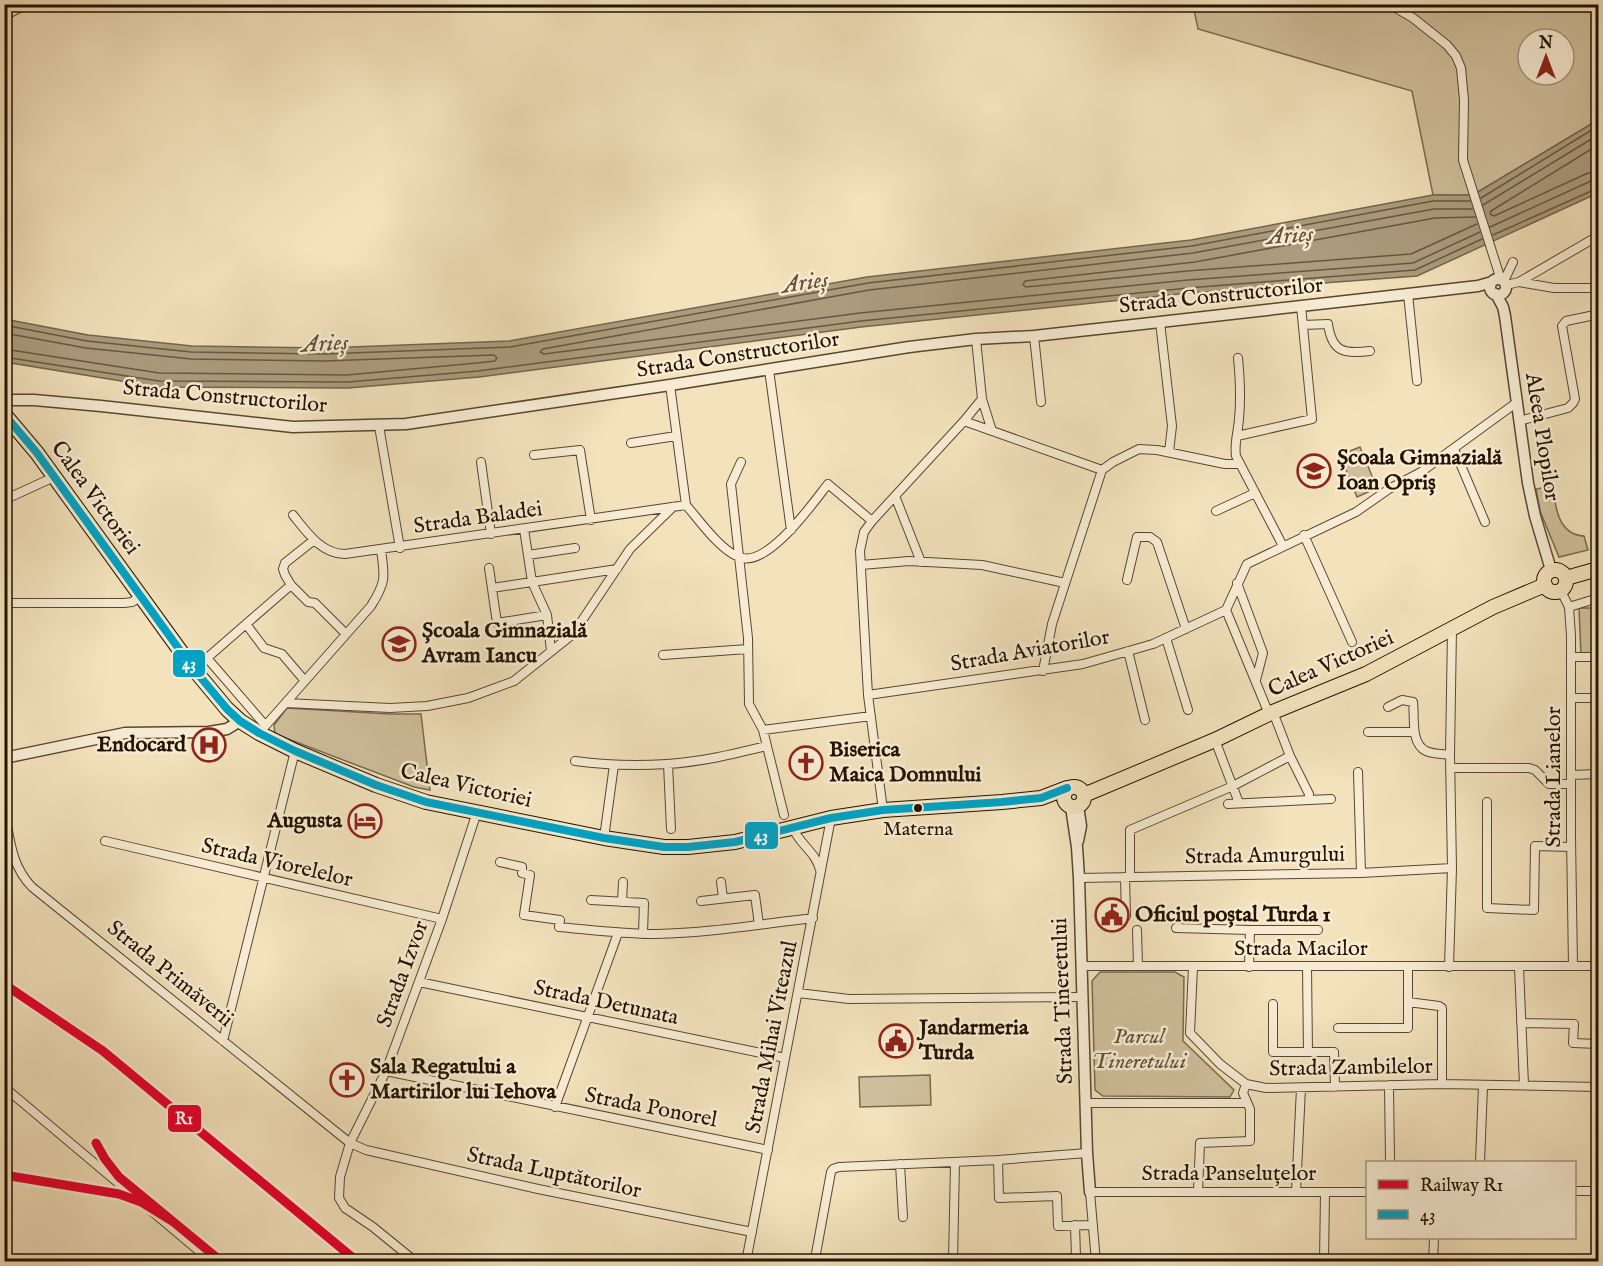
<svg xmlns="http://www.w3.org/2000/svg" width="1603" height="1266" viewBox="0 0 1603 1266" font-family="'IM FELL English',serif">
	<rect width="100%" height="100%" fill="#f3e2bc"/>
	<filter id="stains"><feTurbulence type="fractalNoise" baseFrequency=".00333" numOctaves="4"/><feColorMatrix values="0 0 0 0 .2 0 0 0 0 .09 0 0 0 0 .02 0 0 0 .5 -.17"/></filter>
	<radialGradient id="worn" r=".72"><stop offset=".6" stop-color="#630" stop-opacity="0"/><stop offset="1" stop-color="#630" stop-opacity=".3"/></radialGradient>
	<path fill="#d0bf9c" stroke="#7a694f" stroke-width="1.5" fill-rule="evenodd" d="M1193 5H1598V120L1473 195H1433L1412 91 1198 29ZM1528 39H1564V75H1528Z
		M1360 447 1377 488 1357 497 1340 455Z
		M1553 486C1555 506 1558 535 1584 536L1588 550 1559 557 1540 511 1536 489Z
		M1579 608H1598V655H1581Z
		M287 708 390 714H421L430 790 414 787 275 734 274 725Z
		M1100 972H1175L1184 977 1183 1041 1234 1090 1230 1097 1103 1096 1095 1090 1092 981Z
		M930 1075 931 1105 860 1107 859 1077Z"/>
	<path fill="#ac9c7d" stroke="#75654c" stroke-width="1.5" d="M1598 120V193L1417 276 1189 293 861 327 479 377 348 388 158 387 5 362 4 319 88 335 192 346 324 348 509 341 867 277 1191 240 1433 195H1473Z"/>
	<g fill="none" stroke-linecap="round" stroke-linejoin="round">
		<path stroke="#685840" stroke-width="1.5" d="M1598 145 1491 211 1490 214 1494 216 1588 173 1598 171
			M1481 198 1598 126
			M1483 205 1598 135
			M1472 209H1434L1193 253 869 290 543 349 540 352 544 354 860 313 1188 280 1413 263 1480 232
			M1475 217 1435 218 1195 262 1025 281 1023 285 1026 287 1187 271 1411 254 1477 224
			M1490 227 1591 181 1598 180
			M1493 235 1598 188
			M4 325 87 341 191 352 324 354 510 347 868 283 1192 246 1433 201H1470
			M4 333 86 348 191 359 324 361 494 355 497 358 495 361 477 363 347 375 159 373 4 349
			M4 357 159 381 348 382 478 371 861 321 1188 288 1415 270 1482 239"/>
		<defs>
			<path id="minor" d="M1389 4 1413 18 1447 45 1456 56 1461 68 1464 100 1463 160 1501 280
				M4 16 27 4
				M1504 281 1513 262
				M1519 282 1554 288H1590
				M1506 285 1519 282 1598 236
				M1408 294 1417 381
				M1160 322 1172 426 1169 452
				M1303 325 1328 324C1332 353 1345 354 1370 351
				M1034 336 1041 402
				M976 339 982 399 992 431
				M1238 358C1240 378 1241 398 1239 419 1238 432 1234 444 1236 456L1283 546
				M769 370 791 530
				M670 385 686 505
				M964 421 1102 470
				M1519 421 1568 408 1573 403 1575 399 1562 326 1566 321 1590 316
				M379 426 400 548
				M1237 436 1312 419 1301 306
				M631 443 676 436
				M1454 449 1485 522
				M534 455 580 450 591 520
				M481 462 491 534
				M741 462 731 484 748 638 749 704 763 730 784 815
				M895 496 921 562
				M4 500 54 477
				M686 505C699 520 720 550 739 557 767 569 813 503 828 484L872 521
				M1216 511 1255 493
				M293 515C306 531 321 554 345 554L686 505
				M524 529 532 582 617 569
				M1304 535 1352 642
				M314 540 285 563 283 569 285 575 291 585 308 602 315 603 346 634
				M528 555 575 548
				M861 565 909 561 982 565 1065 583
				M489 568 497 623 547 615
				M1127 580 1137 537H1150L1157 542 1186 629
				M1237 583 1263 653 1256 680
				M291 585 246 624 264 648 282 654 305 681
				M492 588 532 582 547 615 551 651
				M1561 591 1569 607 1571 636V837L1573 966
				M4 603H124L132 602 140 597
				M1569 607 1598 598
				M246 624 207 658 265 725
				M1166 638 1188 710
				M1128 651 1145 720
				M663 655 748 649
				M1572 657H1598
				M1043 671 1052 624 1102 470 1113 462 1139 449 1157 450 1225 464H1240
				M868 695 1083 664 1153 644 1226 610
				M1572 698H1598
				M286 703 390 708 427 706 468 698 514 681 573 634 630 549 673 507
				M1388 707 1402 700 1413 702C1415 717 1410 743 1426 751 1432 754 1443 754 1450 755
				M1273 712 1290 756 1309 794V800L1331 799
				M1269 714 1226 610 1247 564 1356 512 1389 489 1421 472 1516 403
				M763 730 871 716
				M1368 732H1414
				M259 733 371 606C386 582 385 578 381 550
				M1215 740 1239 803
				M575 761C605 765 636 766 667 764 701 762 734 754 767 746
				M668 764 671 829
				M1450 768H1529L1535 770 1549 784H1571
				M1358 772 1361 873
				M1571 775 1598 774
				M1487 802V908L1534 910 1535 846 1571 847
				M1228 804 1309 800
				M4 810C10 838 11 866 32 887L350 1143 366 1150 538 1189 752 1232
				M883 810 868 695 860 551 864 532 872 521 964 421 982 399
				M793 828C799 844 816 852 820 870
				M604 838 614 765
				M105 841 442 919
				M500 862 522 867V873L530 875 524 915 560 920 559 927C592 930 624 934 656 934 709 933 761 924 813 918
				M1125 877 1126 916
				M1130 877V830L1233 786 1290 756
				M1079 878 1361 873 1452 868
				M721 882 723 898
				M591 900 644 903 643 934
				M701 901 755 895 759 925
				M622 902 623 882
				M1176 928 1250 930
				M1137 930 1138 966
				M1082 966H1598
				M1193 967 1190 1033 1220 1064 1246 1084 1266 1088 1442 1084 1598 1087
				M1249 967 1250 930H1318
				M1307 967 1308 1052
				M1449 967 1452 868 1450 755 1452 629
				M1519 967 1524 1085
				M419 982 785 1058
				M798 993 849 999 1082 997
				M1408 1002 1439 1006 1442 1008V1084
				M1273 1004V1052H1334L1335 1087
				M1521 1023 1574 1024 1573 1043 1598 1044
				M1338 1028H1408V967
				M223 1041 295 751
				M386 1071 768 1150
				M1389 1085 1390 1162
				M4 1087 212 1262
				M1086 1103H1247
				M555 1107 618 933
				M998 1160 999 1198 1057 1196 1058 1226 1093 1225
				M1480 1162 1483 1086
				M900 1164 903 1217
				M1574 1191H1598
				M1198 1192 1200 1143 1250 1141V1109L1243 1093 1246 1084
				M1296 1192 1301 1088
				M416 1262 373 1227 345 1208 339 1198 340 1177 350 1143 386 1071 442 919 477 812
				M746 1262 831 818
				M816 1262 815 1259 831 1172 833 1169 839 1167 998 1160 1087 1153
				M953 1262 955 1162
				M1053 1262 1076 1257 1075 1225
				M1096 1262 1090 1192H1368
				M1324 1262 1325 1192
				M1433 1262 1434 1238"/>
			<path id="tertiary" d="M1490 287a8 8 0 1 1 16 0a8 8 0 1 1-16 0Z
				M1496 294 1503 307 1505 316 1528 483 1535 516 1551 570
				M4 400H34L101 406 293 427 406 424 670 385 909 347 976 339 1034 336 1160 322 1408 294 1478 286 1492 282
				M4 758 125 733 209 732 227 729 240 721
				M1078 806 1081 826 1078 841
				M1071 807 1077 847 1079 878 1087 1153 1090 1192"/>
			<path id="primary" d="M4 414 37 453 192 667 227 709 240 721 259 733 295 751 376 785 426 802 604 838 664 847H688L735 842 831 818 883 810 1002 802 1041 798 1067 788
				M1544 581a11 11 0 1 1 22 0a11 11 0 1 1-22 0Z
				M1566 578 1598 569
				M1064 797a10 10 0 1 1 20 0a10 10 0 1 1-20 0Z
				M1084 795 1215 740 1273 712 1366 674 1493 607 1545 585"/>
		</defs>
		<use href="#minor" stroke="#574730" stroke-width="10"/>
		<use href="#tertiary" stroke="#574730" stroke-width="13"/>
		<use href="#primary" stroke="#231302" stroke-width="16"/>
		<use href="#minor" stroke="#f7ecd3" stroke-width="8"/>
		<use href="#tertiary" stroke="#f7ecd3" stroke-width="10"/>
		<use href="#primary" stroke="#f3e2bc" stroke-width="14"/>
		<defs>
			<path id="bus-1" d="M4 414 37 453 192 667 227 709 240 721 259 733 295 751 376 785 426 802 604 838 664 847H688L735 842 831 818 883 810 1002 802 1041 798 1067 788"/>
		</defs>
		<use href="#bus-1" stroke="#f7ecd3" stroke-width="12"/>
		<use href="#bus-1" stroke="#02a2c4" stroke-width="8"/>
		<defs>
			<path id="rail-1" d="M4 984 103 1051 358 1262
				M96 1143 105 1159 119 1177 222 1262
				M4 1175 119 1194 141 1202 175 1223"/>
		</defs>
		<use href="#rail-1" stroke="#f7ecd3" stroke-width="14"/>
		<use href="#rail-1" stroke="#e4002b" stroke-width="9"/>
	</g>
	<defs>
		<symbol id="school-ring" viewBox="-11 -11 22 22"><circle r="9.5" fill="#f7ecd3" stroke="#8f2418" stroke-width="1.5"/><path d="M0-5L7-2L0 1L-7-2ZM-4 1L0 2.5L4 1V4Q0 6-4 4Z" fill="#8f2418"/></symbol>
		<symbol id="hospital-ring" viewBox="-11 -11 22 22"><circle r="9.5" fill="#f7ecd3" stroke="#8f2418" stroke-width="1.5"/><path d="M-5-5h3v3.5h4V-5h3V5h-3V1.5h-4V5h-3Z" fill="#8f2418"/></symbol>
		<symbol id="church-ring" viewBox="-11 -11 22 22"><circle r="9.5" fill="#f7ecd3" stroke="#8f2418" stroke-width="1.5"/><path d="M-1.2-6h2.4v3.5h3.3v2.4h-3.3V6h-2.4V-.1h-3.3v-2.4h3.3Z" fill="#8f2418"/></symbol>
		<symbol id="hotel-ring" viewBox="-11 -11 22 22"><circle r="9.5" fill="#f7ecd3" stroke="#8f2418" stroke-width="1.5"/><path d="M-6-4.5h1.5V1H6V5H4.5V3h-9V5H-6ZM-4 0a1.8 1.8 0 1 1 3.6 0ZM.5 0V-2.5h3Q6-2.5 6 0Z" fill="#8f2418"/></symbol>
		<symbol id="civic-ring" viewBox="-11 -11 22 22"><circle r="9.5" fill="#f7ecd3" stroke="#8f2418" stroke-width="1.5"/><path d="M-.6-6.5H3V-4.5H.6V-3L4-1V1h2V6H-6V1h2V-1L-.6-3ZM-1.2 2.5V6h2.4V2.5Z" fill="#8f2418"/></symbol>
	</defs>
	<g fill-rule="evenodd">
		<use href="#school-ring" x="1295" y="452" width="38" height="38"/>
		<use href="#school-ring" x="380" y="625" width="38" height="38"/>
		<use href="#hospital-ring" x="190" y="726" width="38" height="38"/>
		<use href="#church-ring" x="787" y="744" width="38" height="38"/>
		<use href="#hotel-ring" x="346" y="802" width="38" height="38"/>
		<use href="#civic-ring" x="1093" y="896" width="38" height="38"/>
		<use href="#civic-ring" x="877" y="1022" width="38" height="38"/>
		<use href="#church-ring" x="328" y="1061" width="38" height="38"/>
	</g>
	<circle fill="#231302" stroke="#f7ecd3" stroke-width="2" cx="918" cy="808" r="5"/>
	<g text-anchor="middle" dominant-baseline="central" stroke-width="5" stroke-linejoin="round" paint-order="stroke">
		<g font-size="20" fill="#231302" stroke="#f7ecd3">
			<text x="918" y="829">Materna</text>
		</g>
		<g font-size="22" fill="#231302" stroke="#f7ecd3">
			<text transform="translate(1221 296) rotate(-6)">Strada Constructorilor</text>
			<text transform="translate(738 355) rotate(-9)">Strada Constructorilor</text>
			<text transform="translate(225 397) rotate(5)">Strada Constructorilor</text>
			<text transform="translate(1542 437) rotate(81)">Aleea Plopilor</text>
			<text transform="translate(95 498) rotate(54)">Calea Victoriei</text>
			<text transform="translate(478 518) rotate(-8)">Strada Baladei</text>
			<text transform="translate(1030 651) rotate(-10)">Strada Aviatorilor</text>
			<text transform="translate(1331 664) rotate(-24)">Calea Victoriei</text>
			<text transform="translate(1554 777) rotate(-90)">Strada Lianelor</text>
			<text transform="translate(466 786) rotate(13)">Calea Victoriei</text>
			<text transform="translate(1265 856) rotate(-1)">Strada Amurgului</text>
			<text transform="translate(277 863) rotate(13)">Strada Viorelelor</text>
			<text x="1301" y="949">Strada Macilor</text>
			<text transform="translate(170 974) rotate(39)">Strada Primăverii</text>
			<text transform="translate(403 974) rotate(-70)">Strada Izvor</text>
			<text transform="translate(1063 1001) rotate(-92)">Strada Tineretului</text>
			<text transform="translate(606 1003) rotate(12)">Strada Detunata</text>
			<text transform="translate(772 1037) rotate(-79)">Strada Mihai Viteazul</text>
			<text transform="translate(1351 1068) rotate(-1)">Strada Zambilelor</text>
			<text transform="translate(651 1108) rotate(11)">Strada Ponorel</text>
			<text transform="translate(554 1173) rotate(12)">Strada Luptătorilor</text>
			<text x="1229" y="1174">Strada Panseluțelor</text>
		</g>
		<g font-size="22" font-weight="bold" fill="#231302" stroke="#f7ecd3" text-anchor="start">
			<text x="1337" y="458">Școala Gimnazială<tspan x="1337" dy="25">Ioan Opriș</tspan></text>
			<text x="422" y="631">Școala Gimnazială<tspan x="422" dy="25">Avram Iancu</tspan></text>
			<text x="186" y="745" text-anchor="end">Endocard</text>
			<text x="829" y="750">Biserica<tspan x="829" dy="25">Maica Domnului</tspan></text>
			<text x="342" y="821" text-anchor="end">Augusta</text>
			<text x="1135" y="915">Oficiul poștal Turda 1</text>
			<text x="919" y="1028">Jandarmeria<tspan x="919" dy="25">Turda</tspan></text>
			<text x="370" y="1067">Sala Regatului a<tspan x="370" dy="25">Martirilor lui Iehova</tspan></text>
		</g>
		<g font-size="22" font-style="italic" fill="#604f38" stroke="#f7ecd3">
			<text x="1139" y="1037">Parcul<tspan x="1139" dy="25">Tineretului</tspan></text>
		</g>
		<g font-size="24" font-style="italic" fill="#615139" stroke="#f7ecd3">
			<text transform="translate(1290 236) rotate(-4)">Arieș</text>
			<text transform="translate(805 283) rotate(-8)">Arieș</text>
			<text transform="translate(325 344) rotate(-3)">Arieș</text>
		</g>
	</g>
	<g stroke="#f7ecd3" stroke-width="2">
		<rect x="172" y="649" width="34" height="29" rx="6" fill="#02a2c4"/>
		<rect x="744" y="821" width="35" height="29" rx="6" fill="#02a2c4"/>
		<rect x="167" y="1104" width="35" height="29" rx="6" fill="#e4002b"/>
	</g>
	<g font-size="16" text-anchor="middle" font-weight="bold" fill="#fff">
		<text x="189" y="669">43</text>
		<text x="761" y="841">43</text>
		<text x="184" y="1124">R1</text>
	</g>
	<rect width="1603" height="1266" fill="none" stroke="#f3e2bc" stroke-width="24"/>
	<rect x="6" y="6" width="1591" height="1254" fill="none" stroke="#231302" stroke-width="3"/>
	<rect x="12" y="12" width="1579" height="1242" fill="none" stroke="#231302" stroke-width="1.5"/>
	<rect x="1366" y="1161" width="210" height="78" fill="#f7ecd3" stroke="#a2957f" stroke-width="1.5"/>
	<rect x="1378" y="1180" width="30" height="9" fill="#e4002b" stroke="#a2957f" stroke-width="1.5"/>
	<text x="1420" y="1191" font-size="18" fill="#231302">Railway R1</text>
	<rect x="1378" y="1210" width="30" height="9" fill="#02a2c4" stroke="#a2957f" stroke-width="1.5"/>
	<text x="1420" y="1221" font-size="18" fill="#231302">43</text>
	<g transform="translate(1546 57)"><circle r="28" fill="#f7ecd3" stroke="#a2957f" stroke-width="1.5"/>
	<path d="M0-4.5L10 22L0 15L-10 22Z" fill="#8f2418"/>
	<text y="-9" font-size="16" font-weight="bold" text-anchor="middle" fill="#231302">N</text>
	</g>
	<rect width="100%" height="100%" filter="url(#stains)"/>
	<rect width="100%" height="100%" fill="url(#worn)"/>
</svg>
